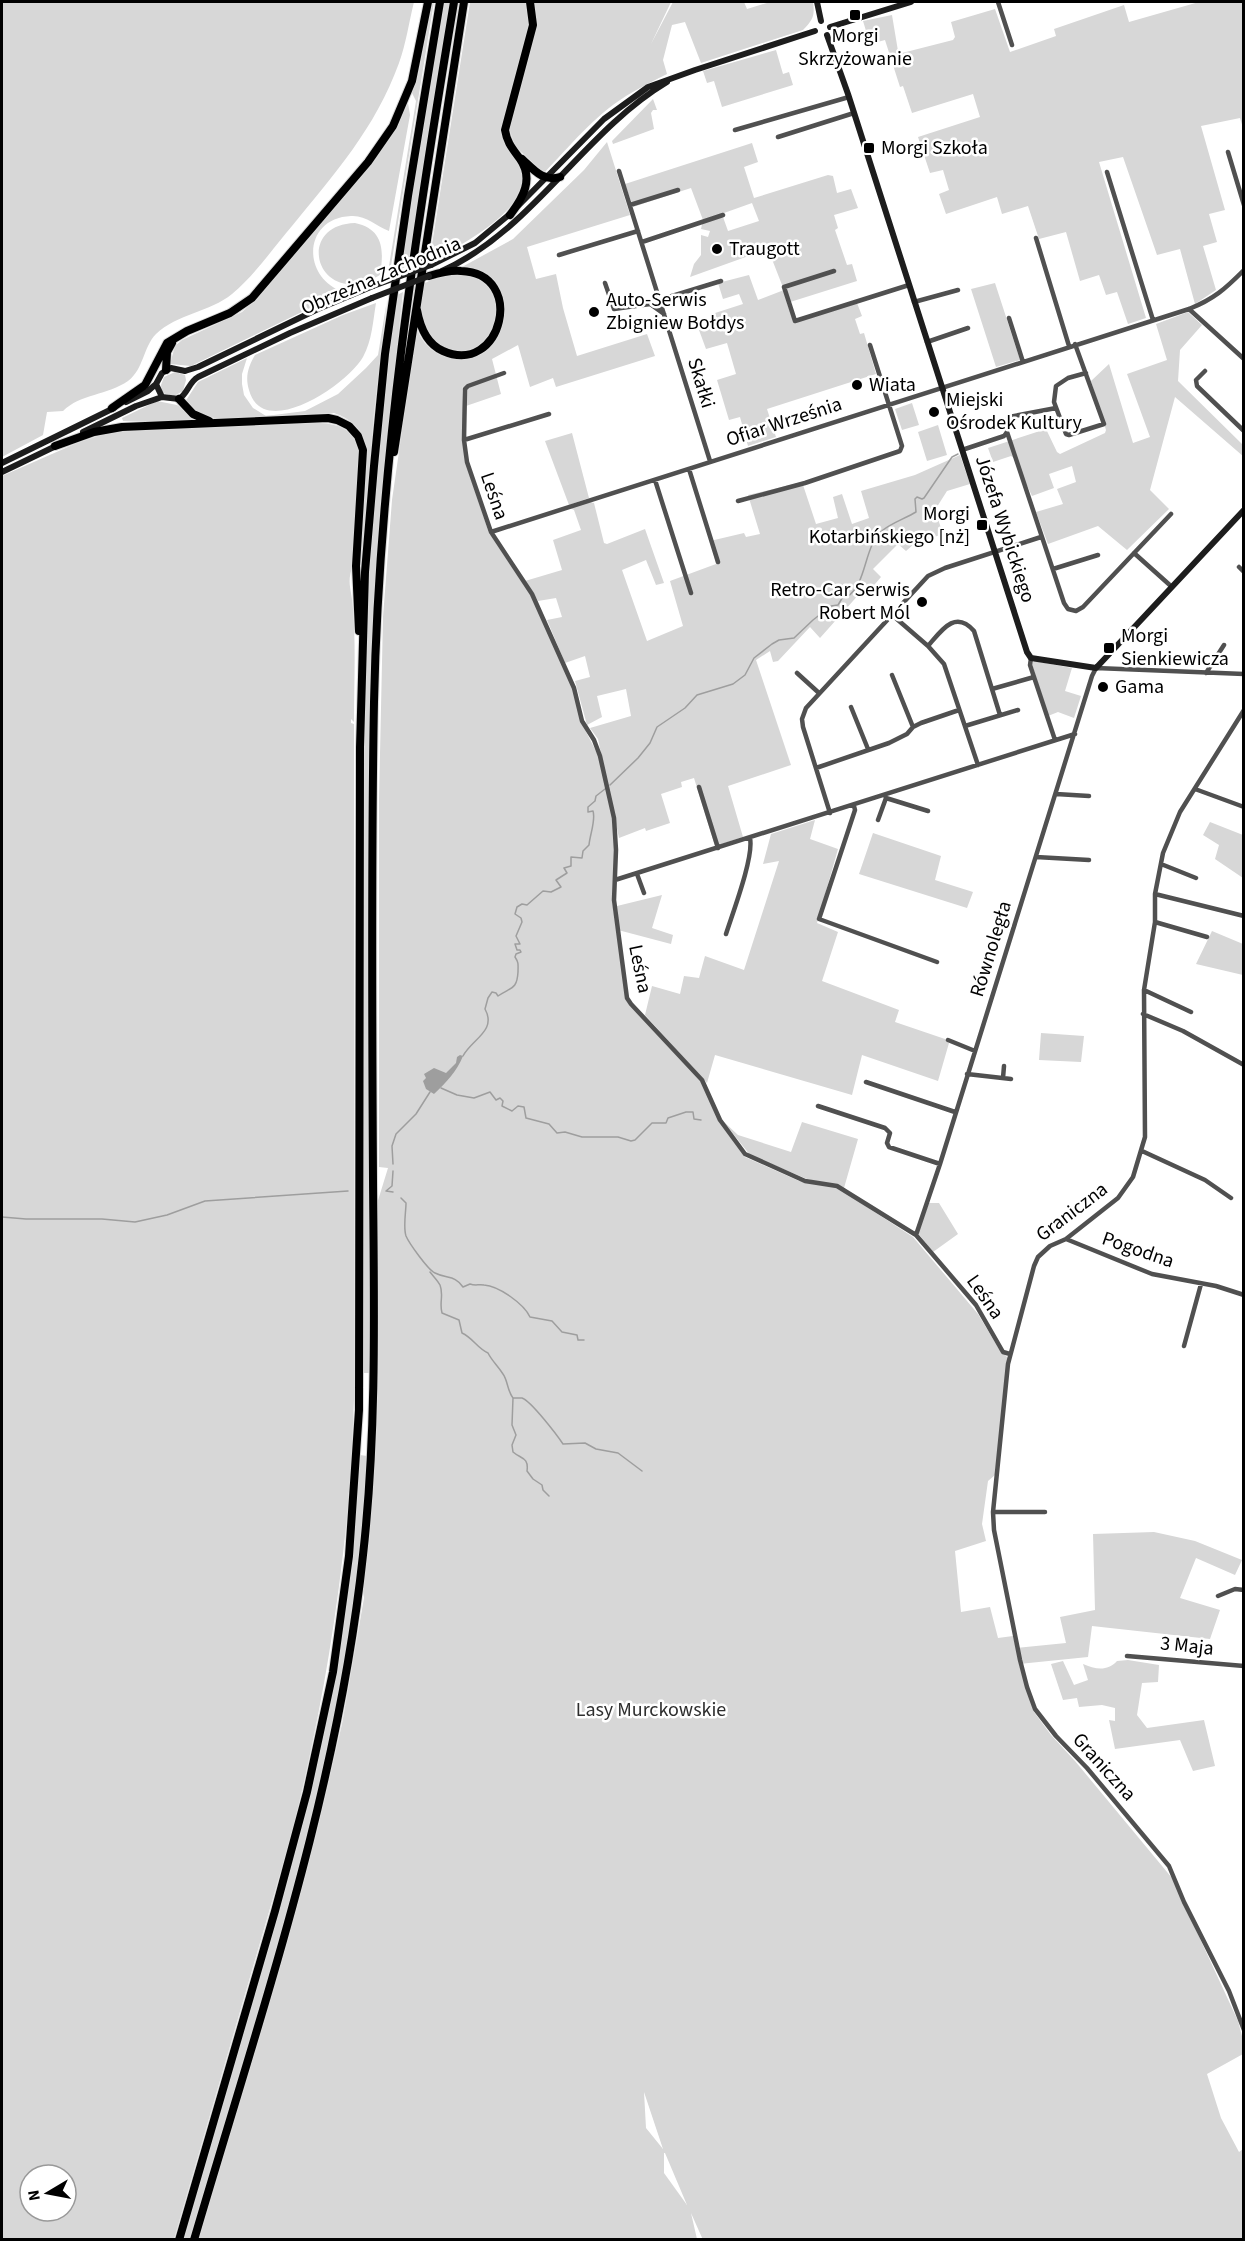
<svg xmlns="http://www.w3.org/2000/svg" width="1245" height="2241" viewBox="0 0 1245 2241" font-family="'Source Sans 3',sans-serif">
	<rect width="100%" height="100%" fill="#fff"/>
	<path fill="#d7d7d7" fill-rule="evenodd" d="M2 2H414C409 22 406 44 399 63 375 129 335 173 292 226 273 248 255 275 232 294 210 312 177 314 156 334 143 347 144 369 128 381 108 395 80 394 63 411L47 412 43 435 2 457Z
		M432 2H434L390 272H388L416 101 412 93 419 71Z
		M443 2H450L408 266 400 269Z
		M470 2H525C530 11 530 21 528 31L502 128C504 153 516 151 521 169 534 205 466 244 438 256L437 254 430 257Z
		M533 2H671L651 44 673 2H744L747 9 770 2H813C815 16 813 20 803 30L701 63 685 22 672 25 663 60 667 74C653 81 639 88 626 96 594 116 569 147 544 173L515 146 509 128 536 25V11Z
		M1199 2H1243V128L1240 118 1201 126 1225 210 1209 214 1217 242 1203 246 1216 290 1195 304 1180 249 1157 255 1123 157 1099 162 1146 318 1128 324 1117 292 1106 295 1099 275 1080 281 1066 232 1039 239 1028 206 1002 214 997 197 946 214 939 194 949 190 943 170 930 173 918 137 980 117 973 94 912 113 903 86 900 87 885 40 870 44 863 21 892 15 898 51 902 53 953 40 955 37 951 22 995 9 1010 52 1056 36 1054 29 1124 5 1129 22Z
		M776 50 783 74 789 72 793 85 722 107 714 81 707 83 703 71Z
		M653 99 657 110H653L651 113 654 129 613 144 612 141Z
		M408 103 410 115 389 231C376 226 366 215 351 216 303 218 301 277 343 292L191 366 170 364 175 346 182 340 242 312 255 300 398 123Z
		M607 142 630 215 527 247 536 279 556 274 563 308 577 356 647 334 655 356 556 387 553 378 530 387 518 345 492 359 501 394 466 406 462 386 465 461 489 533 530 594 573 688 581 722 599 757 612 816 615 848 612 900 626 997 701 1082 719 1121 745 1157 799 1181 836 1187 913 1237 978 1314 999 1349 1008 1358 995 1475 988 1481 982 1524 986 1541 955 1551 961 1612 990 1607 998 1638 1013 1636 1016 1648 1066 1643 1060 1617 1095 1610 1093 1534 1154 1532 1195 1541 1242 1560 1235 1575 1196 1558 1180 1598 1220 1610 1210 1639 1092 1626 1088 1657 1019 1664 1034 1712 1051 1735 1075 1761 1172 1878 1238 2021 1243 2040V2054L1207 2074 1221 2118 1239 2152 1243 2149V2239L703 2240 691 2213 697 2239 198 2240 317 1831 342 1724 364 1598 362 1585 367 1532 376 1207 388 1168 379 1167V799L383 617 392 500 417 327C420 344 440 360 458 358 464 357 487 347 492 343 498 339 501 330 503 323 510 293 489 273 462 267L513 239 584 170ZM644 2092 663 2149 646 2128ZM664 2153H665L687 2205 664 2173Z
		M752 143 758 162 744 167 754 198 828 175 833 176 837 193 851 189 858 208 834 215 838 228 835 230 847 265 852 264 857 281 787 303 794 323 857 303 862 316 855 319 860 334 864 333 876 374 767 409 776 437 748 446 740 417 729 420 717 380 736 374 727 343 706 349 699 330 715 324 712 314 743 304 739 294 723 299 718 283 749 275 758 300 784 290 768 249 690 277 694 264 701 255V235L708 237 710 231 701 229 703 220 691 188 633 207 625 184ZM752 203 759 221 728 231 723 217 724 213Z
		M355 223C384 229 384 251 380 275 318 312 292 225 355 223Z
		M461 273C466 275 473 276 478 279 504 293 503 329 481 346 462 359 435 348 425 330 417 316 422 298 423 284L433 279Z
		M995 283 1020 360 996 367 971 289Z
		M403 292 380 509 375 589 370 1072V1373H363V784L369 574 385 387 397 295Z
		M387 300 374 413 359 597 366 445C360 427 351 419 334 413L220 419C204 417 197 412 185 402L198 382 247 358 242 374V384L244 395 253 408 266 416 305 411 338 394 366 368 378 355Z
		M376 303C373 321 372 341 363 357 348 384 263 442 249 390 245 377 248 367 255 355L343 315Z
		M1188 312 1202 325 1180 350 1178 381 1243 445 1244 457 1175 397 1150 490 1169 509 1127 550 1098 526 1048 544 1036 512 1063 504 1057 489 1076 482 1072 466 1049 474 1054 488 1032 496 1014 458 1011 456 993 462 988 448 1046 429 1057 452 1060 454 1105 433 1106 430 1091 381 1109 364 1133 443 1150 437 1127 374 1167 360 1156 324Z
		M175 372 185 375 186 380 183 391 174 396 162 393 161 385 164 377Z
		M157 401 177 405 203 422 123 421 122 418Z
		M912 403 919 425 902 430 895 409Z
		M315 423C337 423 354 428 359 452L353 564C346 585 352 589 353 609 356 647 354 685 354 722L351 719V723L354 724V1400L350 1495 348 1492V1496L349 1497C338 1615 320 1721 291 1836L174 2239 2 2240V476L77 443 113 431 154 428ZM30 2175H66V2211H30Z
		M938 425 947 455 927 461 918 432Z
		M572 433 589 498 569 505 545 441Z
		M960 455 970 484 947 491 935 510 943 534 914 544 906 551 898 544 873 569 881 577 865 596 861 592 820 638 810 627 778 661 773 662 770 651 756 660 791 765 728 786 743 837 715 846 694 778 681 782 682 787 661 794 670 823 646 831 645 828 619 838 598 739 590 728 631 716 626 689 597 696 602 717 587 725 575 681 590 677 585 656 565 663 547 620 562 617 556 598 538 601 525 581 562 570 553 540 581 530 574 510 570 508 590 502 594 503 604 543 607 544 645 529 664 583 656 585 646 560 622 570 647 641 683 626 670 581 716 564 710 541 744 533 746 537 760 534 748 495 802 482 816 524 838 518 833 497 842 494 852 524 869 518 861 491 915 475Z
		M1034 661 1072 668 1065 691 1081 696 1074 718 1058 712 1048 716 1032 664Z
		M815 820 810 839 838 849 817 923 838 932 822 981 899 1010 895 1022 945 1039 949 1043 938 1081 862 1055 852 1095 715 1055 707 1083 645 1015 652 986 680 994 684 976 699 978 705 956 744 970 779 861 763 864 771 834Z
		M1210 822 1243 835V878L1215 859 1219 845 1203 835Z
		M873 833 941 856 935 880 973 892 967 908 859 874Z
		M662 895 652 928 673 935 671 944 618 930 617 906Z
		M1212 931 1243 944V975L1196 964Z
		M1041 1033 1084 1036 1081 1062 1039 1060Z
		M723 1121 738 1135 791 1152 802 1122 858 1139 844 1188 807 1179 750 1155Z
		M929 1203H939L958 1234 933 1252 918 1233Z
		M360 1455 367 1456C362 1543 353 1631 335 1716 298 1893 241 2066 190 2239L182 2240 312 1784C337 1676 354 1566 360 1455Z
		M1128 1660 1159 1665 1158 1682 1142 1683 1137 1715 1147 1728 1204 1720 1215 1766 1193 1771 1180 1740 1115 1749 1109 1720 1115 1721V1708L1102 1705 1079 1707 1077 1698 1063 1700 1051 1664 1063 1661 1074 1685 1088 1680 1083 1664C1095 1669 1107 1672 1117 1661Z"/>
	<path fill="#9e9e9e" d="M460 1055 463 1056C457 1071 446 1083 434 1094L426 1089 423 1081 426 1078 424 1074 434 1068 446 1073 456 1063 457 1057Z"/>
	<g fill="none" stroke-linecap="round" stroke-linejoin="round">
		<path stroke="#9e9e9e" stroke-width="1.5" d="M610 785 638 758 650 743 657 727 685 708 697 695 733 684 745 675 754 658 772 644 779 640 794 638 813 620 831 606 838 605 844 595 847 597C868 583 863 546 883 530 892 523 906 518 916 512L915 499 917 497 922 499 924 498 952 457 958 454
			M463 1056C472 1039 497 1031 485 1009L488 998 492 992 496 993 498 996C511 987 517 990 518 972 518 965 519 963 515 957L516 954 521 952 520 950H517L515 944H520L516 936 522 922 521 918 515 914 517 907 522 904 527 905 543 891 551 892 561 887 556 880 567 873 564 868 571 866V857L582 858 583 851 589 845C590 834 596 820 593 811L588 812V807L595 801 596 796 605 789
			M441 1088 457 1095 474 1098 490 1092 496 1100 500 1098 503 1101 502 1106 512 1111 518 1106 524 1107 526 1118 549 1124 557 1133 565 1132 582 1137H618L631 1141 635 1140 652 1123H666L668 1118 686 1112H693L694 1119 701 1120
			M393 1164 392 1146 396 1134 416 1114 430 1092
			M386 1191 392 1186 393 1171
			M386 1191 393 1192
			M401 1198 406 1203C406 1212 403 1227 406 1236 409 1243 428 1270 435 1273 447 1279 455 1275 463 1287L470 1284C476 1286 478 1284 484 1285 499 1286 524 1304 530 1317L552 1321 562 1332 577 1335 578 1340H584
			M2 1217 26 1219H102L135 1222 167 1215 205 1201 348 1191
			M430 1272C433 1276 438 1281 440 1285 444 1295 439 1303 442 1313L459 1320 462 1333C473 1338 477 1348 488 1353 492 1361 498 1366 503 1374 508 1381 507 1390 513 1398 514 1398 522 1398 522 1398 531 1401 557 1435 563 1444L585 1443 596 1449 618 1453 642 1471
			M513 1398 512 1425 516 1435 512 1445 513 1452C521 1459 529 1457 527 1471L533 1479 542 1485 543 1490 549 1496"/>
		<defs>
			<path id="highway" d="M522 159C534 170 543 182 560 177
				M510 215C523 198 534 179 520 159 513 149 507 143 505 130L533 25 530 2
				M417 310C420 327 427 344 443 351 502 377 527 273 461 271 450 270 439 273 429 276
				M166 370 167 352 172 343
				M179 399 193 414 209 421
				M112 408 145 385 167 343 187 331 230 313 252 298 368 162 393 126 412 81 428 2
				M55 446 94 432 122 427 328 418 337 420 349 426 358 436 363 450 356 566 359 631
				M394 452 464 2
				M179 2240 275 1911 307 1792 333 1672 349 1556 359 1410 360 747 365 572 374 466 385 354 408 196 440 2
				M194 2240C260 2015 338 1790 363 1555 377 1431 374 1305 373 1180 372 1021 371 861 374 702 379 466 415 234 454 2"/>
		</defs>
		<use href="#highway" stroke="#dbdbdb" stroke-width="10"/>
		<path stroke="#505050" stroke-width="4.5" d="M998 2 1012 45
			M735 130 849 97
			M778 137 854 113
			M1228 152 1244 205
			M619 171 710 461
			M1107 172 1153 320
			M630 205 678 190
			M1036 238 1069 346
			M642 242 723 215
			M559 255 638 231
			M834 271 784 287 795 321 909 285
			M605 283 614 309 650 304 664 314
			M659 300 721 281
			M914 302 958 290
			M1189 309 1244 359
			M1009 318 1023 362
			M927 342 968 328
			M1075 344 1104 424 1069 435 1066 434 1054 402 1056 386 1068 378 1086 373
			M1205 371 1196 380 1197 386 1244 431
			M504 373 468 386 465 389 464 440 467 462 491 532 532 594 574 688 582 721 594 740 600 756 614 818 616 850 614 900 627 998 631 1004 702 1080 720 1120 745 1154 805 1181 837 1186 916 1235 976 1305 1003 1352 1010 1354
			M1007 432 1064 603 1068 609 1076 611 1083 607 1171 514
			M464 440 549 414
			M962 450 1004 436 1007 432 1006 421 1009 417 1056 408
			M689 469 718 562
			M655 480 691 593
			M738 501 805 483 900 451 902 446 870 345
			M491 532 1189 309C1214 299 1225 289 1244 270
			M1134 553 1172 587
			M1239 567 1244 572
			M1053 569 1098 555
			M891 614 928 646 944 664 978 765
			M928 646C941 631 955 609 974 631L1000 715
			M1031 658 1030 665 1055 740
			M797 673 819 693
			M1206 673 1224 645
			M892 675 913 727
			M992 689 1034 677
			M851 707 868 749
			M1244 710 1180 812 1163 853 1155 894V922L1144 990 1145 1137 1133 1177 1118 1198 1066 1239 1050 1246 1038 1257 1034 1266 1008 1364 993 1512 994 1530 1020 1660 1027 1687 1035 1709 1056 1736 1087 1768 1169 1866 1184 1902 1229 1991 1244 2030
			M965 726 1018 710
			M816 768 889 743 907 734 913 727 921 723 959 710
			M699 787 718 848
			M1195 789 1244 807
			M1056 794 1089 796
			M885 795 886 798 928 811
			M854 806 855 810 819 919 937 962
			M830 813 803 727 802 719 806 708 928 576 945 568 1041 537
			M878 820 886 798
			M1036 857 1089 860
			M1161 864 1196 878
			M637 874 644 893
			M615 880 1075 734
			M1155 894 1244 916
			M1155 922 1207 937
			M726 934C733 912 754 857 750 838
			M1144 990 1191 1012
			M1143 1014 1183 1031 1244 1065
			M948 1040 975 1051
			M967 1074 1011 1079
			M1003 1078 1004 1066
			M866 1082 955 1112
			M818 1106 885 1128 890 1133 887 1143 889 1147 940 1164
			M1142 1151 1205 1180 1231 1198
			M916 1235 940 1164 1092 676 1096 668 1244 674
			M1066 1239 1152 1274 1216 1286 1244 1295
			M1184 1346 1201 1284
			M993 1512H1045
			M1218 1596 1235 1589 1244 1590
			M1127 1656 1244 1666"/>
		<path stroke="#1d1d1d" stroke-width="6" d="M817 2 821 21
			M830 27 911 2
			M827 35 848 94 1027 652 1031 658 1096 668 1244 510
			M518 206 604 119 648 87 695 70 815 31
			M431 265 475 243 511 213
			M442 271C534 229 582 133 667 82
			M185 371 171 368 162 373 156 384 162 397 179 399C188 393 189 382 198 377L290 333 372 298
			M185 371 198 367 318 309 373 286
			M126 402 148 391 156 384
			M83 432 136 406 162 397
			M2 463 114 408
			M2 472 58 445"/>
		<use href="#highway" stroke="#000" stroke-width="8"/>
		<path stroke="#1d1d1d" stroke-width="6" d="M373 286 431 265
			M372 298 429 276"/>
	</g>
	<g fill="#000" stroke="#fff" stroke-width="2">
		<rect x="849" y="9" width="12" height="12" rx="3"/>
		<rect x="863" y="142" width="12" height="12" rx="3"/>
		<circle cx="717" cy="249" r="6"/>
		<circle cx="594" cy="312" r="6"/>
		<circle cx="857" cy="385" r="6"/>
		<circle cx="934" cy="412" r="6"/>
		<rect x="976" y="519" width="12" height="12" rx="3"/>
		<circle cx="922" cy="602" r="6"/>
		<rect x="1103" y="642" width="12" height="12" rx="3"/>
		<circle cx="1103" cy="687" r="6"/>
	</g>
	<g text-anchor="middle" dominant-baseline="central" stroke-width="5" stroke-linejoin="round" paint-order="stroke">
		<g font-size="20" fill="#000" stroke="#fff" text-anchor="start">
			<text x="855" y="36" text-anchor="middle">Morgi<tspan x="855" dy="23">Skrzyżowanie</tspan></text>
			<text x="881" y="148">Morgi Szkoła</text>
			<text x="729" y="249">Traugott</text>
			<text x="606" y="300">Auto-Serwis<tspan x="606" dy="23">Zbigniew Bołdys</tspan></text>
			<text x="869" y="385">Wiata</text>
			<text x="946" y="400">Miejski<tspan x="946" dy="23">Ośrodek Kultury</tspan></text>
			<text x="970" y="514" text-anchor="end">Morgi<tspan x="970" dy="23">Kotarbińskiego [nż]</tspan></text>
			<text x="910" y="590" text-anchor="end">Retro-Car Serwis<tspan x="910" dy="23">Robert Mól</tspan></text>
			<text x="1121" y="636">Morgi<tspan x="1121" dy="23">Sienkiewicza</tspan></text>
			<text x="1115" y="687">Gama</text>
		</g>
		<g font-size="20" fill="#000" stroke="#fff">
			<text transform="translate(381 276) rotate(-23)">Obrzeżna Zachodnia</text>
			<text transform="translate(701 383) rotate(73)">Skałki</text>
			<text transform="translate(784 422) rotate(-18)">Ofiar Września</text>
			<text transform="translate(494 496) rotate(71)">Leśna</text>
			<text transform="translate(1005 529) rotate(72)">Józefa Wybickiego</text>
			<text transform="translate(991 949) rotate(-73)">Równoległa</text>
			<text transform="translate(640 969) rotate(78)">Leśna</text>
			<text transform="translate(1072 1212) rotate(-37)">Graniczna</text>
			<text transform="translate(1138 1250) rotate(19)">Pogodna</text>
			<text transform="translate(985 1297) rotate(55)">Leśna</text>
			<text transform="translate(1187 1646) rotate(6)">3 Maja</text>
			<text transform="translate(1104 1767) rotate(48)">Graniczna</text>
		</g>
		<g font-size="20" fill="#2e2e2e" stroke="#fff">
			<text x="651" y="1710">Lasy Murckowskie</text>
		</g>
	</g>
	<rect width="1245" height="2241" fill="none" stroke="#000000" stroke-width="6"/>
	<g transform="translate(48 2193) rotate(260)"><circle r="28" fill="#ffffff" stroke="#999999" stroke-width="1.5"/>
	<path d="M0-4.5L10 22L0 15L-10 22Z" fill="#000000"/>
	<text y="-9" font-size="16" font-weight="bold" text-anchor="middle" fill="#000000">N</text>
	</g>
</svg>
